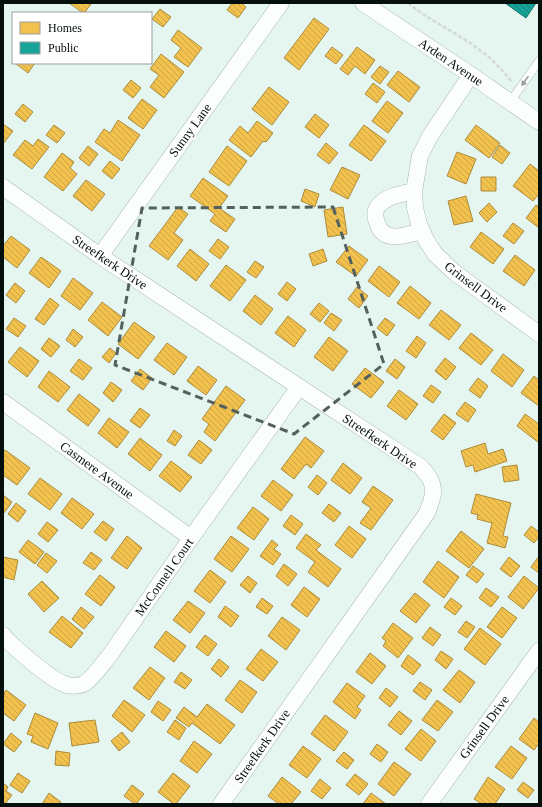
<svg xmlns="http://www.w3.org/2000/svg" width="542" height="807" viewBox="0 0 542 807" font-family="'Times New Roman',serif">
	<defs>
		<pattern id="homes-back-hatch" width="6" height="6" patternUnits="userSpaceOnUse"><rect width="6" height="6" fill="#f2c14e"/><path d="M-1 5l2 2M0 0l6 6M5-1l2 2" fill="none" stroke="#cea543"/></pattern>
		<pattern id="public-back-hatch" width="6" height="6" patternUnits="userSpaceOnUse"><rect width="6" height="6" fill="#17a398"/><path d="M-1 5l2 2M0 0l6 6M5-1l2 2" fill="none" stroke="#13837a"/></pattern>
	</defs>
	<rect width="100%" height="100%" fill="#e5f6f0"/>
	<path fill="url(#homes-back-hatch)" stroke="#ab8c3a" d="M69 3H92L84 13H83Z
		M232 3H241L246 7 238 18 227 10Z
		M160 9 171 17 163 27 152 19Z
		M314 18 329 29 299 70 284 58Z
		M178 30 202 48 188 67 174 57 181 48 171 40Z
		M332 47 343 55 336 64 325 56Z
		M357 47 375 60 365 74 355 66 348 75 340 69Z
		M161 54 184 72 164 98 150 87 159 75 150 69Z
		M15 63H35L28 73Z
		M380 66 389 72 380 84 371 77Z
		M398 71 420 87 409 102 387 85Z
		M131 80 141 88 133 98 123 90Z
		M373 83 385 92 377 103 365 94Z
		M269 87 289 102 272 125 252 109Z
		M142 99 157 110 143 129 128 118Z
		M387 101 403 113 388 133 372 121Z
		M23 104 33 112 25 122 15 114Z
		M315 114 329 125 319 138 305 127Z
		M118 120 140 135 122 161 95 142 104 129 110 133Z
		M257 121 273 133 266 142 263 141 251 157 229 140 240 126 248 133Z
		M3 124 13 131 3 144Z
		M54 125 65 133 57 143 46 135Z
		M364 125 386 141 371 161 349 145Z
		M476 125 500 143 489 158 465 140Z
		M38 139 49 147 32 169 13 155 25 140 33 146Z
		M326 143 338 153 329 164 317 155Z
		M500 145 510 153 502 164 492 157Z
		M88 146 98 154 89 166 79 158Z
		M227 146 247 161 229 186 209 172Z
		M457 152 476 159 466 184 447 176Z
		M62 153 74 162 70 168 77 174 63 191 44 177Z
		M110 161 120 169 112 179 102 171Z
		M530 164 539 171V194L533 201 513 186Z
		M342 167 360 175 348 199 330 190Z
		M481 177H496V191H481Z
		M203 178 228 196 219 208 235 219 226 232 210 221 215 214 190 196Z
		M86 180 105 194 92 211 73 196Z
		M305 189 319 194 315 207 301 201Z
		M466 196 473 221 454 225 448 201Z
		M489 203 497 212 487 222 479 213Z
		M536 205 539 207V228L526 218Z
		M178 207 188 214 174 233 183 240 168 260 149 246Z
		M343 207 347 234 328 237 324 210Z
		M513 223 524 231 514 244 503 236Z
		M481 232 504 249 493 264 470 247Z
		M11 236 30 250 17 268 3 257V246Z
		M218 239 229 247 220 259 209 251Z
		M349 246 368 260 356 276 336 262Z
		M190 249 209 264 196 281 177 266Z
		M323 249 327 261 313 266 309 254Z
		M515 255 535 270 524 286 503 271Z
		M41 257 61 271 49 288 29 273Z
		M255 261 264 267 256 278 247 272Z
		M226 265 246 280 230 301 210 286Z
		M379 266 400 282 389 297 368 281Z
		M73 278 93 293 80 310 61 296Z
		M287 282 296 289 287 301 278 294Z
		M15 283 25 291 16 303 6 295Z
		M410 286 431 303 419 319 397 303Z
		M357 287 368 296 359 308 348 299Z
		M255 295 273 309 261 325 243 311Z
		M50 298 59 305 44 325 35 319Z
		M102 302 122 317 108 336 88 320Z
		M319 303 329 311 320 322 310 314Z
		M441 310 461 325 449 340 429 325Z
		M331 313 342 320 334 331 324 323Z
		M288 316 306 330 294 347 275 333Z
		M14 318 26 326 18 337 6 329Z
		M385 318 395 325 387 336 377 328Z
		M134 322 155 337 138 359 118 344Z
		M73 329 83 337 75 347 66 340Z
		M471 333 493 350 481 365 459 348Z
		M417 336 426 343 416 358 406 351Z
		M329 337 348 351 333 371 314 357Z
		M49 338 60 346 51 357 41 349Z
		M167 343 187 357 174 375 154 360Z
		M20 347 39 361 27 377 8 362Z
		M110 348 116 353 109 363 102 357Z
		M503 354 524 370 512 387 491 371Z
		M445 358 456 367 446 380 435 371Z
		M79 359 92 368 83 380 70 371Z
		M395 359 405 367 397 379 386 371Z
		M198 366 217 380 206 395 187 381Z
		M365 368 384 382 371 398 352 384Z
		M140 369 152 378 143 390 131 381Z
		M49 371 70 387 58 402 38 387Z
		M534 376 539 380V406L521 393Z
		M478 378 488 386 480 398 469 390Z
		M111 382 122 390 113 402 103 393Z
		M431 385 441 392 433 403 423 396Z
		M226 386 245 400 215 441 204 432 209 424 202 419Z
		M399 390 418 404 406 420 387 406Z
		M79 394 100 410 88 426 67 410Z
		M465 402 476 410 468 422 456 414Z
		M140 408 150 415 140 428 130 421Z
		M444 414 456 423 443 440 431 431Z
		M525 414 539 424V443L517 426Z
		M109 418 129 432 117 448 98 433Z
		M174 430 182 436 175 446 167 441Z
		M305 437 324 451 311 468 306 464 294 479 281 469Z
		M140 438 162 455 150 471 128 454Z
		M199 440 212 450 201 464 188 455Z
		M485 443 488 454 503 449 507 461 475 472 473 465 466 467 461 451Z
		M5 450 30 468 17 485 3 475V453Z
		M171 461 192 477 180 492 159 476Z
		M343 463 362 478 350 494 331 480Z
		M517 465 519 480 504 482 502 467Z
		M317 475 327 483 318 495 308 487Z
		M40 478 62 494 50 510 28 494Z
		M273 480 293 495 281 511 261 496Z
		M373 486 393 500 371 530 360 523 371 508 362 502Z
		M476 494 511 503 503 536 508 537 505 548 487 543 492 523 477 519 478 515 471 513Z
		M3 495 12 502 4 513 3 512Z
		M72 498 94 514 82 529 61 513Z
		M16 503 26 511 18 522 8 514Z
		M329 504 341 513 334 522 322 513Z
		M253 507 269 519 254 540 237 528Z
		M291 515 303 524 295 535 283 526Z
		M103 521 114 529 106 541 94 532Z
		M47 522 58 530 48 542 38 534Z
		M349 526 366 539 352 558 335 545Z
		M531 526 539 532V537L534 543 524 535Z
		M461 531 484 549 469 568 446 551Z
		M306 534 321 545 316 550 341 569 328 587 308 572 315 562 296 548Z
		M127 536 142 548 127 569 111 558Z
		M231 536 249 549 232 572 214 559Z
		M28 540 44 552 35 564 19 552Z
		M272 540 278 545 274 549 281 554 273 565 260 556Z
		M91 552 102 560 94 570 83 563Z
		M46 553 57 561 47 573 37 565Z
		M539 556V573L531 567Z
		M3 557 18 560 14 580 3 577Z
		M509 557 520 566 511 577 500 569Z
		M438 561 459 577 444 598 423 582Z
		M284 564 297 574 288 586 276 576Z
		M473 566 484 574 477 583 466 575Z
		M210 570 226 582 210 603 194 591Z
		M100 575 115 587 101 606 85 594Z
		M248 576 257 583 250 593 240 585Z
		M524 576 539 588 523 609 508 597Z
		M42 581 59 598 44 612 28 594Z
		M304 587 320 599 307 617 291 605Z
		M486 588 499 597 491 607 479 598Z
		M415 593 430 605 416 623 400 611Z
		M262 598 273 606 267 614 256 607Z
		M451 598 462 606 455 615 444 607Z
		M188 601 205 613 190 633 173 620Z
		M225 606 239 616 231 627 218 617Z
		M81 607 94 617 84 629 72 619Z
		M502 607 517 618 502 638 487 627Z
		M62 616 83 633 71 648 49 632Z
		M282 617 300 630 286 650 268 636Z
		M466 621 475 627 467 638 458 632Z
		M393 623 413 638 398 658 383 646 386 641 382 638Z
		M430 627 441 635 433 646 422 638Z
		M480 628 501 644 485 665 464 649Z
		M166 631 186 646 174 662 154 647Z
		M205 635 217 644 208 656 196 647Z
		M261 649 278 662 263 681 246 669Z
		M441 651 453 659 446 669 435 660Z
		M370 653 386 666 372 684 356 672Z
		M408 655 421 665 413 675 401 666Z
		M219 659 229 667 221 677 211 669Z
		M150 667 165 678 149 700 133 688Z
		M459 670 475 682 460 703 443 690Z
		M181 672 192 680 185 689 174 682Z
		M240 680 257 692 242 713 225 700Z
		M420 682 432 690 425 700 413 691Z
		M347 683 365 696 357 707 361 710 355 719 333 702Z
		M386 688 398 697 390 707 379 698Z
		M6 690 26 705 14 721 3 713V695Z
		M124 700 145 715 132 732 112 716Z
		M437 700 453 712 438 731 422 720Z
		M158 701 171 710 163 721 151 712Z
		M207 704 235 725 220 744 192 723 189 727 176 718 184 707 197 717Z
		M399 711 412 721 401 735 388 725Z
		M35 713 58 723 48 749 31 742 33 736 27 734Z
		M325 715 348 732 334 751 311 734Z
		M534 718 539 722V743L534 750 519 739Z
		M95 720 99 742 72 746 69 723Z
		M175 720 186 728 179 740 167 732Z
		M421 729 436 741 421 761 405 749Z
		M122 732 130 742 119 751 111 741Z
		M11 733 22 742 14 752 3 744Z
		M194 741 212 754 197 773 180 761Z
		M377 744 388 752 381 762 370 754Z
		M303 746 321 759 307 778 289 765Z
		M511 746 527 758 512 779 495 767Z
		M56 751 70 753 69 766 55 765Z
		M344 752 354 760 347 769 336 761Z
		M394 762 411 774 394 796 378 784Z
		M18 773 30 781 22 793 10 785Z
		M173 773 190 786 176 804H174L158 792Z
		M355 774 368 784 359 795 346 785Z
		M282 777 301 792 291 804H279L268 796Z
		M488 777 505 789 495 804H482L474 799Z
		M320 779 331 788 322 799 311 791Z
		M523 782 534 790 528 798 517 790Z
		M3 783 8 787 6 791 12 795 5 804H3Z
		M132 785 144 794 136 804H135L124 796Z
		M49 793 61 802 60 804H42Z
		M371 793 386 804H363Z"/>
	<path fill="url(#public-back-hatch)" stroke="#12776e" d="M505 3H536L526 18Z"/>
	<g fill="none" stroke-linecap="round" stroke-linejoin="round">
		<defs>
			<path id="lane" d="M510 102 539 61"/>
			<path id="street" d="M363 3 471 75 539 122
				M471 75 430 136 420 156 414 191 415 208 419 224 426 240 435 254 454 272 539 334
				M3 187 100 256 421 467C424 471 429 476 431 481 436 492 431 502 427 513L221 804
				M414 191C402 194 382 196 376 210 374 214 376 220 378 225 380 231 385 235 391 236 397 238 415 233 422 231
				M100 256 281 3
				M3 402 191 538
				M3 635 8 641C21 653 52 681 67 685 73 686 80 686 85 683 94 677 103 663 110 655L191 538 299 387
				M429 804 539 651"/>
		</defs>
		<use href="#lane" stroke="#aab8b3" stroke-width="9"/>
		<use href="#street" stroke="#aab8b3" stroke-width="17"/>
		<path stroke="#d4d9d7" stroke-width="2.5" stroke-dasharray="4 2" stroke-linecap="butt" d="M408 3C431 22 458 33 481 51 493 60 503 71 512 82"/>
		<use href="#lane" stroke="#fbfefd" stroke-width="8"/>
		<use href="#street" stroke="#fbfefd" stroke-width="16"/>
	</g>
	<defs><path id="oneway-solid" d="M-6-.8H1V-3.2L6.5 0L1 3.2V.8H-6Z"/></defs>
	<use fill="#999e9c" href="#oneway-solid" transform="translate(525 81) rotate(125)"/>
	<path fill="none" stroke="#53605b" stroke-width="3" stroke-dasharray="8 5" stroke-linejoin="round" d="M333 207 384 364 294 434 115 365 142 208Z"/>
	<g text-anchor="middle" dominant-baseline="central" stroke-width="4" stroke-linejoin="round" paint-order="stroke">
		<g font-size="13" fill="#050f0b" stroke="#fff">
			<text transform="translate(451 62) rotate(34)">Arden Avenue</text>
			<text transform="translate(190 130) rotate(-54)">Sunny Lane</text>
			<text transform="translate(110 262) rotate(34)">Streefkerk Drive</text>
			<text transform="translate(476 287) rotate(37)">Grinsell Drive</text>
			<text transform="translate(380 441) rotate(34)">Streefkerk Drive</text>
			<text transform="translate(97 470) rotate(36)">Casmere Avenue</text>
			<text transform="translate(164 577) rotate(-55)">McConnell Court</text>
			<text transform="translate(484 727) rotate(-54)">Grinsell Drive</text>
			<text transform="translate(262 746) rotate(-55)">Streefkerk Drive</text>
		</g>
	</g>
	<rect width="542" height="807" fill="none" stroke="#050f0b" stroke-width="8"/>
	<rect x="12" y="12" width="140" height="52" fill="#ffffff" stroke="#9b9f9d"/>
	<rect x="20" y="22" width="20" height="12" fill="#f2c14e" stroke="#9b9f9d"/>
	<text x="48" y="32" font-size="12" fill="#050f0b">Homes</text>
	<rect x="20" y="42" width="20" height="12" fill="#17a398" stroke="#9b9f9d"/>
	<text x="48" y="52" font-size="12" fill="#050f0b">Public</text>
</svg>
